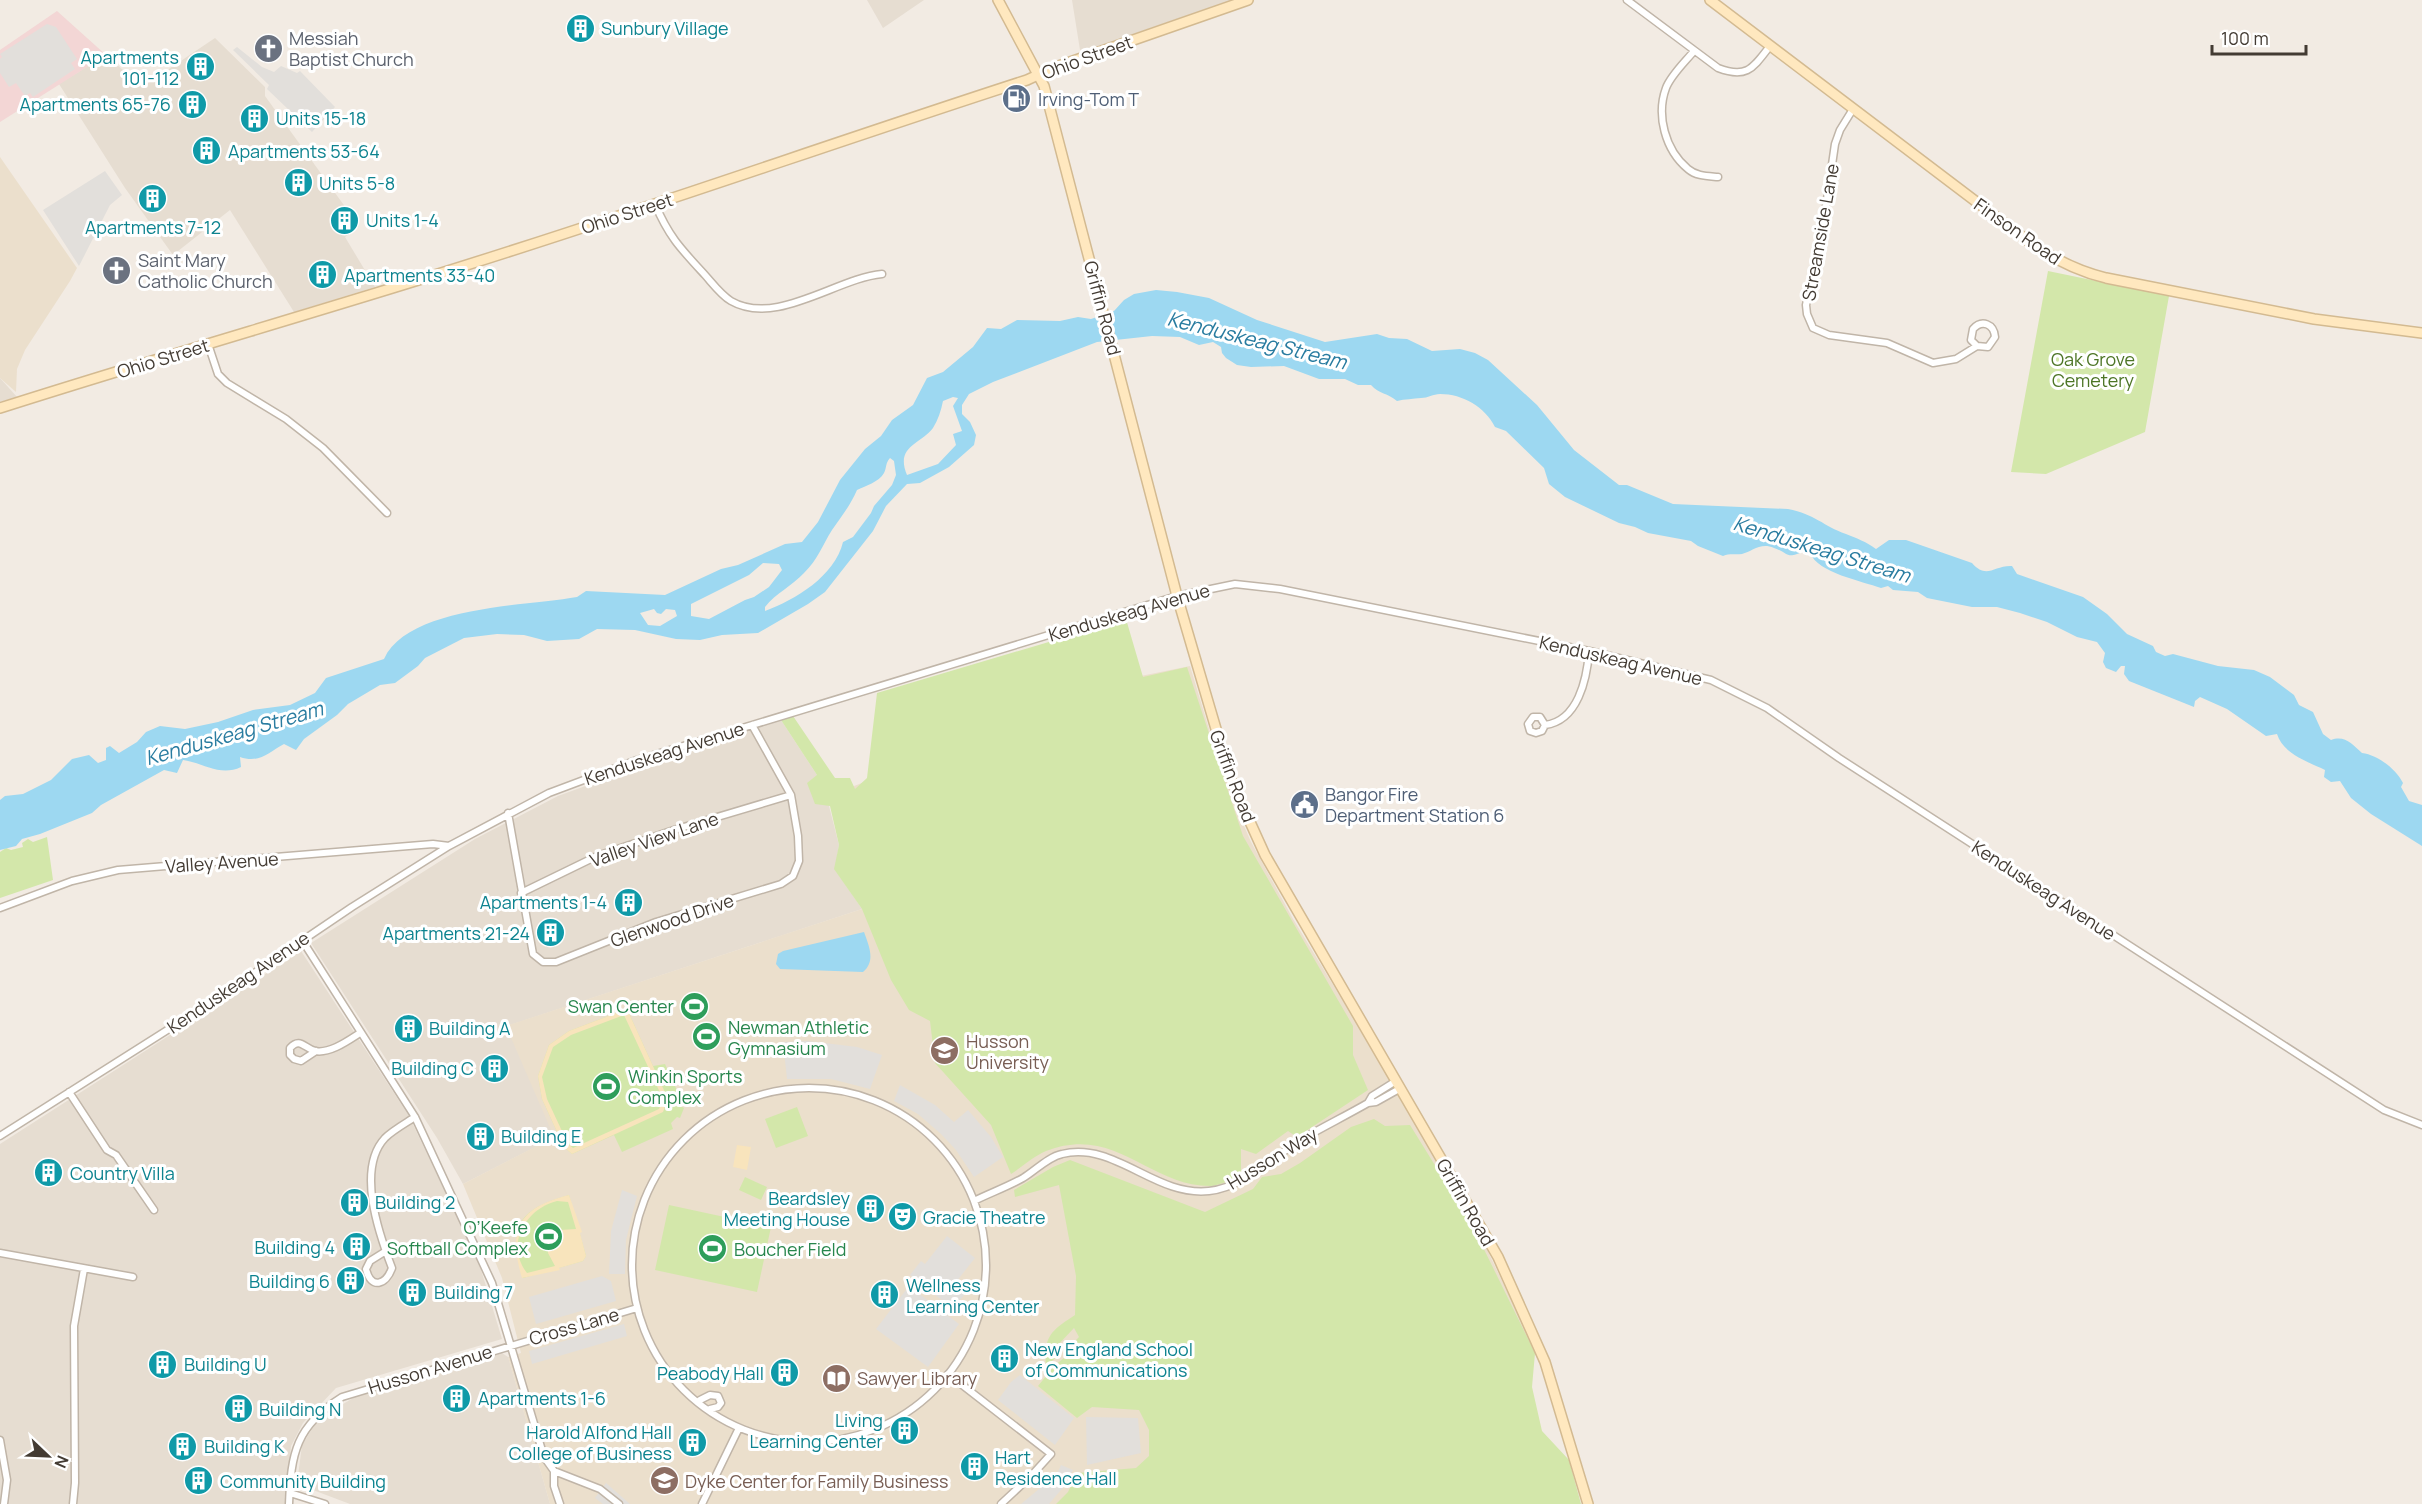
<svg xmlns="http://www.w3.org/2000/svg" width="2422" height="1504" viewBox="0 0 2422 1504" font-family="Manrope,sans-serif">
	<rect width="100%" height="100%" fill="#f2ebe3"/>
	<path fill="#e6ddd1" d="M867 0H924L883 28Z
		M1072 0H1232L1101 45 1080 50Z
		M215 38 265 87V96L359 226 345 237 375 287 294 312 230 210 173 255 125 188 59 84 106 55 142 87Z
		M0 378 17 397 0 402Z
		M781 720 817 775 829 806 839 845 835 869 862 909 507 1026 555 1137 463 1184 437 1138 311 943 475 839 558 796 695 746Z
		M301 951 409 1116 479 1263 502 1339 336 1388 303 1423 291 1446 287 1504H0V1144Z
		M502 1353 508 1357 550 1504H350L297 1484 302 1445 314 1426 331 1411 355 1397Z"/>
	<path fill="#ebdfcc" d="M0 157 77 268 70 281 25 350 17 369 16 392 0 378Z
		M1190 666 1225 782 1251 842 1293 919 1388 1075 1478 1231 1533 1345 1307 1445 1323 1504H550L508 1357 521 1353 502 1278 463 1184 554 1137 506 1026 862 909 836 793 1136 677Z"/>
	<path fill="#f3d6d5" d="M57 11 106 55 0 122V50Z"/>
	<path fill="#d3e7aa" d="M2048 271 2169 296 2145 432 2046 474 2011 472Z
		M1126 619 1143 677 1187 667 1243 836 1353 1026V1055L1368 1090 1297 1137 1288 1131 1256 1154 1241 1149V1176C1231 1179 1219 1186 1210 1186 1149 1186 1115 1124 1046 1151 1034 1156 1022 1167 1011 1174L991 1125 935 1063 930 1021 909 1010 891 980 862 909 834 869 839 845 830 806 815 804 807 783 817 775 781 720 793 716 835 778H850L855 789 867 778 877 693Z
		M47 837 53 880 0 898V852L6 848 11 850 23 847 22 843 28 839 33 842Z
		M627 1009 653 1066 665 1064 680 1097 683 1096 686 1103 681 1106 684 1108 680 1118 677 1117 671 1123 673 1129 622 1152 614 1135 572 1154 564 1147 542 1099 538 1076 549 1045 569 1031Z
		M797 1107 808 1136 776 1148 765 1119Z
		M1374 1119 1385 1126 1410 1125 1472 1225 1535 1353 1532 1387 1542 1431 1569 1460 1581 1504H1056L1068 1492 1077 1473 1136 1468 1149 1456V1430L1139 1410 1092 1407 1077 1418 1038 1386 1055 1365 1077 1348 1073 1343 1079 1337 1074 1328 1056 1347 1059 1355 1046 1366C1043 1336 1052 1330 1075 1315L1076 1276 1059 1185 1015 1197 1014 1190 1053 1167 1070 1160 1205 1212 1253 1189 1262 1177 1281 1174 1300 1163 1351 1127Z
		M745 1177 767 1187 761 1200 739 1190Z
		M569 1195 586 1256 583 1261 523 1278C507 1227 518 1209 569 1195Z
		M669 1205 771 1227 757 1292 655 1270Z"/>
	<path fill="#f8e4bc" fill-rule="evenodd" d="M627 1009 668 1099 663 1112 572 1154 564 1147 542 1099 538 1076 549 1045 569 1031ZM624 1015 663 1099 659 1109 573 1148 568 1144 547 1099 542 1077 553 1047 571 1035Z
		M737 1145 751 1147 747 1170 733 1167Z
		M569 1195 582 1232 580 1233 586 1256 583 1261 559 1268 560 1270 522 1278C507 1228 519 1208 569 1195ZM557 1201 568 1202 576 1229 560 1230 549 1241 548 1253 555 1266 527 1273C505 1245 525 1209 557 1201Z"/>
	<path fill="#e2dfdb" d="M47 24 56 27 77 59 71 63 75 69 33 97 30 93 25 96 16 83 9 87 0 73V59L2 57 0 54Z
		M237 47 262 67 274 72 281 66 297 73 300 71 335 107 312 132 267 89 269 85 233 50Z
		M105 171 122 195 110 205 79 266 43 210Z
		M808 1041 857 1047 882 1055 870 1089 831 1079H787L783 1042Z
		M900 1085 935 1105 954 1122 968 1110 991 1137 1003 1157 974 1177 956 1150 941 1134 918 1114 894 1101Z
		M622 1190 637 1196 626 1240 625 1274H609L611 1231Z
		M947 1236 975 1258 956 1282 963 1288 960 1292 964 1295 953 1309 910 1275 921 1261 925 1264Z
		M602 1276 611 1281 616 1301 536 1324 529 1297Z
		M909 1286 959 1324 928 1367 876 1329Z
		M624 1324 627 1336 532 1364 529 1351Z
		M1020 1375 1074 1418 1055 1445 998 1400 1011 1382Z
		M1086 1417 1138 1418 1141 1453 1087 1465Z
		M1061 1465 1073 1470 1066 1484 1049 1504H1021L1045 1484 1051 1472 1057 1474Z
		M606 1483 630 1504H603L595 1498Z"/>
	<path fill="#9dd8f1" fill-rule="evenodd" d="M1156 290 1177 292 1209 298 1257 320 1325 342 1377 334 1389 338 1407 339 1432 351 1460 349 1475 353 1488 360 1537 405 1574 450 1619 485H1627L1673 504 1788 509C1815 514 1823 526 1846 534 1858 539 1865 541 1876 549L1889 540H1906L1972 563C1987 580 1994 565 2012 566L2017 574 2083 597 2107 614 2127 634 2153 646 2156 652 2165 656 2173 654 2218 666 2254 670 2270 677 2294 695 2299 705 2313 712 2323 734 2331 740C2345 735 2352 744 2362 753 2378 755 2396 769 2403 783L2401 787 2409 801 2422 805V846L2371 814 2351 798 2340 781 2331 782 2324 777 2325 770C2309 762 2283 754 2277 734L2266 736 2227 709 2200 697 2195 701 2194 707 2129 681 2124 674 2125 666H2121L2116 672 2106 668 2103 662 2105 653 2097 642 2077 637 2047 622 2020 613 1997 607H1972L1927 598 1918 592 1893 590 1888 586 1881 588C1862 581 1818 573 1810 553L1804 551C1786 560 1789 553 1774 548 1760 542 1752 552 1742 554 1735 555 1730 553 1723 556L1698 546 1691 541 1648 533 1635 527 1619 523 1565 497 1549 484 1544 468 1506 431 1495 427C1485 407 1463 394 1440 394 1433 394 1428 398 1421 398 1413 399 1405 399 1397 401 1388 393 1379 394 1371 385H1358L1345 379H1319L1284 366 1251 367 1237 365 1226 358 1222 353 1221 347 1213 342 1199 345 1180 337 1152 336 1097 342 993 382 969 394 962 405V414L970 422 976 435 974 445 949 467 920 483 907 484 886 506 873 531 825 592 808 604 758 633 722 635 700 640 676 639 635 630 597 629 579 639 547 641 524 635 497 634 464 638 425 658 418 666 395 683 380 685 348 704 337 715 304 739 296 750 284 744C269 752 259 764 240 757L241 767C220 777 204 763 183 760L177 773 164 770 101 805 92 813 40 834 22 839 16 846 0 850V800L5 796 23 794 51 780 72 759 89 755 98 763 106 760V748L110 746 119 753 137 742 146 732 160 726 185 729 218 722 253 710 290 705 315 693 326 678 384 659C408 606 527 606 577 597L586 591 665 595 721 569 738 565 785 544 802 542 818 522 840 480 865 449 881 436 892 420 913 405 927 378 943 372 973 347 987 328 1001 329 1017 320 1060 321 1078 317 1091 319 1114 311 1124 300 1134 294ZM953 397 958 398 953 406 962 431 953 434 956 445 938 464 907 475C895 446 920 445 933 428 938 420 941 411 943 401ZM890 458 894 461 896 475 892 485 874 506 871 513 853 537 843 542C835 576 795 600 765 611V607C776 593 792 586 804 573 818 559 822 546 832 530 841 517 850 506 857 490 865 486 879 482 884 473 887 467 885 464 890 458ZM763 563 779 564 782 570 769 587 754 597 745 600 709 619 691 616V604L749 575ZM654 609 657 613 661 614 666 609 675 610 677 616 660 626 648 625 640 613Z
		M864 932C869 946 876 961 863 972L780 969 776 964 778 954 783 951Z"/>
	<g fill="none" stroke-linecap="round" stroke-linejoin="round">
		<defs>
			<path id="street" d="M1627 0 1718 68C1747 79 1753 68 1770 46
				M1694 51C1685 62 1671 75 1666 88 1656 115 1665 150 1688 169 1696 176 1707 176 1718 177
				M1853 109 1840 130 1835 144 1823 227 1806 305 1807 314 1813 328 1829 335 1887 343 1933 363 1956 359 1977 346 1988 347 1995 337C1994 324 1982 319 1973 329L1971 340 1977 346
				M655 204C669 237 681 249 705 275 713 284 721 295 731 301 776 327 837 278 882 274
				M208 344 218 374 227 383 286 419 323 448 387 513
				M1545 725 1542 731 1536 733 1530 731 1528 724 1533 717H1540L1545 725C1578 721 1587 679 1589 651
				M508 813 533 954 543 962H556L656 922 781 884 793 876 799 861 798 836 791 795 752 725
				M521 893 597 856 677 829 791 795
				M0 908 72 881 118 870 433 844 449 846
				M302 940 415 1117 492 1283 544 1457 554 1471V1486L560 1504
				M316 1051 301 1061 294 1059 290 1055V1048C300 1037 304 1048 315 1051 330 1054 349 1040 360 1033
				M632 1265a177 177 0 1 1 354 0a177 177 0 1 1-354 0Z
				M69 1092 107 1150 116 1155 154 1210
				M1368 1103 1372 1096 1396 1081
				M0 1136 210 1003 352 907 449 846 549 793 637 760 1177 596 1235 584 1280 589 1589 651 1711 680 1767 708 1839 758 2384 1110 2422 1125
				M974 1201C990 1193 1007 1187 1023 1178 1036 1170 1048 1157 1062 1154 1115 1141 1155 1197 1209 1191 1245 1187 1274 1156 1304 1138 1325 1126 1347 1115 1368 1103L1376 1102 1401 1088
				M386 1251 370 1261 366 1269C371 1290 386 1285 392 1268 379 1234 356 1169 385 1138 393 1130 406 1123 415 1117
				M0 1253 133 1277
				M948 1374 1051 1454 1032 1475 1001 1504
				M700 1400 710 1395 718 1396 721 1403 718 1407 710 1409
				M0 1440 7 1480 4 1504
				M554 1471 600 1489 619 1504
				M290 1493 325 1504
				M73 1504 75 1483 74 1326 84 1269
				M289 1504C291 1453 296 1426 342 1397L637 1308
				M702 1504 739 1428"/>
			<path id="secondary" d="M998 0 1044 86 1177 596 1231 780 1265 855 1498 1257 1545 1362 1588 1504
				M1710 0 2028 241C2053 259 2077 271 2106 278L2314 319 2422 333
				M0 408C141 363 283 322 425 278 627 216 826 145 1027 80L1053 68 1248 0"/>
		</defs>
		<use href="#street" stroke="#c0b5a8" stroke-width="9"/>
		<use href="#secondary" stroke="#d3ba91" stroke-width="12"/>
		<use href="#street" stroke="#fff" stroke-width="6"/>
		<use href="#secondary" stroke="#ffe8bf" stroke-width="9"/>
	</g>
	<defs>
		<symbol id="building-disc" viewBox="-11 -11 22 22"><circle r="9.5" fill="#0f9aa8" stroke="#fff"/><path d="M-4-6H4V6H1V3H-1V6H-4ZM-2.5-4.3h1.7v1.8h-1.7ZM.8-4.3h1.7v1.8H.8ZM-2.5-1h1.7V.8h-1.7ZM.8-1h1.7V.8H.8Z" fill="#fff"/></symbol>
		<symbol id="church-disc" viewBox="-11 -11 22 22"><circle r="9.5" fill="#6b7280" stroke="#fff"/><path d="M-1.2-6h2.4v3.5h3.3v2.4h-3.3V6h-2.4V-.1h-3.3v-2.4h3.3Z" fill="#fff"/></symbol>
		<symbol id="fuel-disc" viewBox="-11 -11 22 22"><circle r="9.5" fill="#5c6f8a" stroke="#fff"/><path d="M-5.5-6h7V0h2V4h1.3V-2.5L3-4.5l.8-.8L6-3V5H2.5V1h-1V6h-7ZM-4.2-4.7v3.2H.2V-4.7Z" fill="#fff"/></symbol>
		<symbol id="civic-disc" viewBox="-11 -11 22 22"><circle r="9.5" fill="#5c6f8a" stroke="#fff"/><path d="M-.6-6.5H3V-4.5H.6V-3L4-1V1h2V6H-6V1h2V-1L-.6-3ZM-1.2 2.5V6h2.4V2.5Z" fill="#fff"/></symbol>
		<symbol id="stadium-disc" viewBox="-11 -11 22 22"><circle r="9.5" fill="#2e9e5b" stroke="#fff"/><path d="M0-5a6.5 5 0 1 0 0 10a6.5 5 0 1 0 0-10ZM-3.5-1.8h7v3.6h-7Z" fill="#fff"/></symbol>
		<symbol id="university-disc" viewBox="-11 -11 22 22"><circle r="9.5" fill="#8d6e63" stroke="#fff"/><path d="M0-5L7-2L0 1L-7-2ZM-4 1L0 2.5L4 1V4Q0 6-4 4Z" fill="#fff"/></symbol>
		<symbol id="theatre-disc" viewBox="-11 -11 22 22"><circle r="9.5" fill="#0f9aa8" stroke="#fff"/><path d="M-5-5.5Q0-4 5-5.5V0Q5 5 0 6Q-5 5-5 0ZM-3.3-2.5H-1v1.5H-3.3ZM1-2.5H3.3v1.5H1ZM-2.8 1Q0 5.5 2.8 1Z" fill="#fff"/></symbol>
		<symbol id="library-disc" viewBox="-11 -11 22 22"><circle r="9.5" fill="#8d6e63" stroke="#fff"/><path d="M-6-4Q-3-5.5-.7-3.5V5Q-3 3-6 4ZM6-4Q3-5.5 .7-3.5V5Q3 3 6 4Z" fill="#fff"/></symbol>
	</defs>
	<g fill-rule="evenodd">
		<use href="#building-disc" x="564" y="12" width="33" height="33"/>
		<use href="#church-disc" x="252" y="32" width="33" height="33"/>
		<use href="#building-disc" x="184" y="50" width="33" height="33"/>
		<use href="#fuel-disc" x="1000" y="82" width="33" height="33"/>
		<use href="#building-disc" x="176" y="88" width="33" height="33"/>
		<use href="#building-disc" x="238" y="102" width="33" height="33"/>
		<use href="#building-disc" x="190" y="134" width="33" height="33"/>
		<use href="#building-disc" x="282" y="166" width="33" height="33"/>
		<use href="#building-disc" x="136" y="182" width="33" height="33"/>
		<use href="#building-disc" x="328" y="204" width="33" height="33"/>
		<use href="#church-disc" x="100" y="254" width="33" height="33"/>
		<use href="#building-disc" x="306" y="258" width="33" height="33"/>
		<use href="#civic-disc" x="1288" y="788" width="33" height="33"/>
		<use href="#building-disc" x="612" y="886" width="33" height="33"/>
		<use href="#building-disc" x="534" y="916" width="33" height="33"/>
		<use href="#stadium-disc" x="678" y="990" width="33" height="33"/>
		<use href="#building-disc" x="392" y="1012" width="33" height="33"/>
		<use href="#stadium-disc" x="690" y="1020" width="33" height="33"/>
		<use href="#university-disc" x="928" y="1034" width="33" height="33"/>
		<use href="#building-disc" x="478" y="1052" width="33" height="33"/>
		<use href="#stadium-disc" x="590" y="1070" width="33" height="33"/>
		<use href="#building-disc" x="464" y="1120" width="33" height="33"/>
		<use href="#building-disc" x="32" y="1156" width="33" height="33"/>
		<use href="#building-disc" x="338" y="1186" width="33" height="33"/>
		<use href="#building-disc" x="854" y="1192" width="33" height="33"/>
		<use href="#theatre-disc" x="886" y="1200" width="33" height="33"/>
		<use href="#stadium-disc" x="532" y="1220" width="33" height="33"/>
		<use href="#building-disc" x="340" y="1230" width="33" height="33"/>
		<use href="#stadium-disc" x="696" y="1232" width="33" height="33"/>
		<use href="#building-disc" x="334" y="1264" width="33" height="33"/>
		<use href="#building-disc" x="396" y="1276" width="33" height="33"/>
		<use href="#building-disc" x="868" y="1278" width="33" height="33"/>
		<use href="#building-disc" x="988" y="1342" width="33" height="33"/>
		<use href="#building-disc" x="146" y="1348" width="33" height="33"/>
		<use href="#building-disc" x="768" y="1356" width="33" height="33"/>
		<use href="#library-disc" x="820" y="1362" width="33" height="33"/>
		<use href="#building-disc" x="440" y="1382" width="33" height="33"/>
		<use href="#building-disc" x="222" y="1392" width="33" height="33"/>
		<use href="#building-disc" x="888" y="1414" width="33" height="33"/>
		<use href="#building-disc" x="676" y="1426" width="33" height="33"/>
		<use href="#building-disc" x="166" y="1430" width="33" height="33"/>
		<use href="#building-disc" x="958" y="1450" width="33" height="33"/>
		<use href="#building-disc" x="182" y="1464" width="33" height="33"/>
		<use href="#university-disc" x="648" y="1464" width="33" height="33"/>
	</g>
	<g text-anchor="middle" dominant-baseline="central" stroke-width="6" stroke-linejoin="round" paint-order="stroke">
		<g font-size="18" fill="#0d838f" stroke="#fff" text-anchor="start">
			<text x="601" y="28">Sunbury Village</text>
			<text x="179" y="57" text-anchor="end">Apartments<tspan x="179" dy="21">101-112</tspan></text>
			<text x="171" y="104" text-anchor="end">Apartments 65-76</text>
			<text x="276" y="118">Units 15-18</text>
			<text x="228" y="151">Apartments 53-64</text>
			<text x="319" y="183">Units 5-8</text>
			<text x="366" y="220">Units 1-4</text>
			<text x="153" y="227" text-anchor="middle">Apartments 7-12</text>
			<text x="344" y="275">Apartments 33-40</text>
			<text x="607" y="902" text-anchor="end">Apartments 1-4</text>
			<text x="530" y="933" text-anchor="end">Apartments 21-24</text>
			<text x="429" y="1028">Building A</text>
			<text x="474" y="1068" text-anchor="end">Building C</text>
			<text x="501" y="1136">Building E</text>
			<text x="70" y="1173">Country Villa</text>
			<text x="850" y="1198" text-anchor="end">Beardsley<tspan x="850" dy="21">Meeting House</tspan></text>
			<text x="375" y="1202">Building 2</text>
			<text x="923" y="1217">Gracie Theatre</text>
			<text x="335" y="1247" text-anchor="end">Building 4</text>
			<text x="330" y="1281" text-anchor="end">Building 6</text>
			<text x="906" y="1285">Wellness<tspan x="906" dy="21">Learning Center</tspan></text>
			<text x="434" y="1292">Building 7</text>
			<text x="1025" y="1349">New England School<tspan x="1025" dy="21">of Communications</tspan></text>
			<text x="184" y="1364">Building U</text>
			<text x="764" y="1373" text-anchor="end">Peabody Hall</text>
			<text x="478" y="1398">Apartments 1-6</text>
			<text x="259" y="1409">Building N</text>
			<text x="883" y="1420" text-anchor="end">Living<tspan x="883" dy="21">Learning Center</tspan></text>
			<text x="672" y="1432" text-anchor="end">Harold Alfond Hall<tspan x="672" dy="21">College of Business</tspan></text>
			<text x="204" y="1446">Building K</text>
			<text x="995" y="1457">Hart<tspan x="995" dy="21">Residence Hall</tspan></text>
			<text x="220" y="1481">Community Building</text>
		</g>
		<g font-size="18" fill="#5b616d" stroke="#fff" text-anchor="start">
			<text x="289" y="38">Messiah<tspan x="289" dy="21">Baptist Church</tspan></text>
			<text x="138" y="260">Saint Mary<tspan x="138" dy="21">Catholic Church</tspan></text>
		</g>
		<g font-size="18" fill="#433b33" stroke="#fff">
			<text transform="translate(1087 57) rotate(-20)">Ohio Street</text>
			<text transform="translate(627 213) rotate(-18)">Ohio Street</text>
			<text transform="translate(2018 231) rotate(35)">Finson Road</text>
			<text transform="translate(1820 232) rotate(-80)">Streamside Lane</text>
			<text transform="translate(1103 308) rotate(75)">Griffin Road</text>
			<text transform="translate(163 358) rotate(-17)">Ohio Street</text>
			<text transform="translate(1129 612) rotate(-16)">Kenduskeag Avenue</text>
			<text transform="translate(1621 660) rotate(13)">Kenduskeag Avenue</text>
			<text transform="translate(664 753) rotate(-18)">Kenduskeag Avenue</text>
			<text transform="translate(1233 776) rotate(69)">Griffin Road</text>
			<text transform="translate(654 839) rotate(-19)">Valley View Lane</text>
			<text transform="translate(222 862) rotate(-4)">Valley Avenue</text>
			<text transform="translate(2044 890) rotate(33)">Kenduskeag Avenue</text>
			<text transform="translate(672 920) rotate(-19)">Glenwood Drive</text>
			<text transform="translate(238 982) rotate(-34)">Kenduskeag Avenue</text>
			<text transform="translate(1272 1158) rotate(-31)">Husson Way</text>
			<text transform="translate(1466 1202) rotate(60)">Griffin Road</text>
			<text transform="translate(574 1326) rotate(-16)">Cross Lane</text>
			<text transform="translate(430 1369) rotate(-17)">Husson Avenue</text>
		</g>
		<g font-size="18" fill="#4e5e75" stroke="#fff" text-anchor="start">
			<text x="1038" y="99">Irving-Tom T</text>
			<text x="1325" y="794">Bangor Fire<tspan x="1325" dy="21">Department Station 6</tspan></text>
		</g>
		<g font-size="18" fill="#4d7526" stroke="#fff">
			<text x="2093" y="359">Oak Grove<tspan x="2093" dy="21">Cemetery</tspan></text>
		</g>
		<g font-size="18" fill="#27864d" stroke="#fff" text-anchor="start">
			<text x="674" y="1006" text-anchor="end">Swan Center</text>
			<text x="728" y="1027">Newman Athletic<tspan x="728" dy="21">Gymnasium</tspan></text>
			<text x="628" y="1076">Winkin Sports<tspan x="628" dy="21">Complex</tspan></text>
			<text x="528" y="1227" text-anchor="end">O’Keefe<tspan x="528" dy="21">Softball Complex</tspan></text>
			<text x="734" y="1249">Boucher Field</text>
		</g>
		<g font-size="18" fill="#785e54" stroke="#fff" text-anchor="start">
			<text x="966" y="1041">Husson<tspan x="966" dy="21">University</tspan></text>
			<text x="857" y="1378">Sawyer Library</text>
			<text x="685" y="1481">Dyke Center for Family Business</text>
		</g>
		<g font-size="20" font-style="italic" fill="#297ca0" stroke="#fff">
			<text transform="translate(1257 340) rotate(14)">Kenduskeag Stream</text>
			<text transform="translate(1822 549) rotate(17)">Kenduskeag Stream</text>
			<text transform="translate(234 733) rotate(-16)">Kenduskeag Stream</text>
		</g>
	</g>
	<g transform="translate(48 1456) rotate(113)" stroke="#ffffff" stroke-width="4.5" paint-order="stroke">
	<path d="M0-4.5L10 22L0 15L-10 22Z" fill="#433b33"/>
	<text y="-9" font-size="16" font-weight="bold" text-anchor="middle" fill="#433b33">N</text>
	</g>
	<path d="M2212 45v9h94v-9" fill="none" stroke="#433b33" stroke-width="3"/>
	<text x="2221" y="45" font-size="18" fill="#433b33" stroke="#ffffff" stroke-width="4.5" paint-order="stroke">100 m</text>
</svg>
